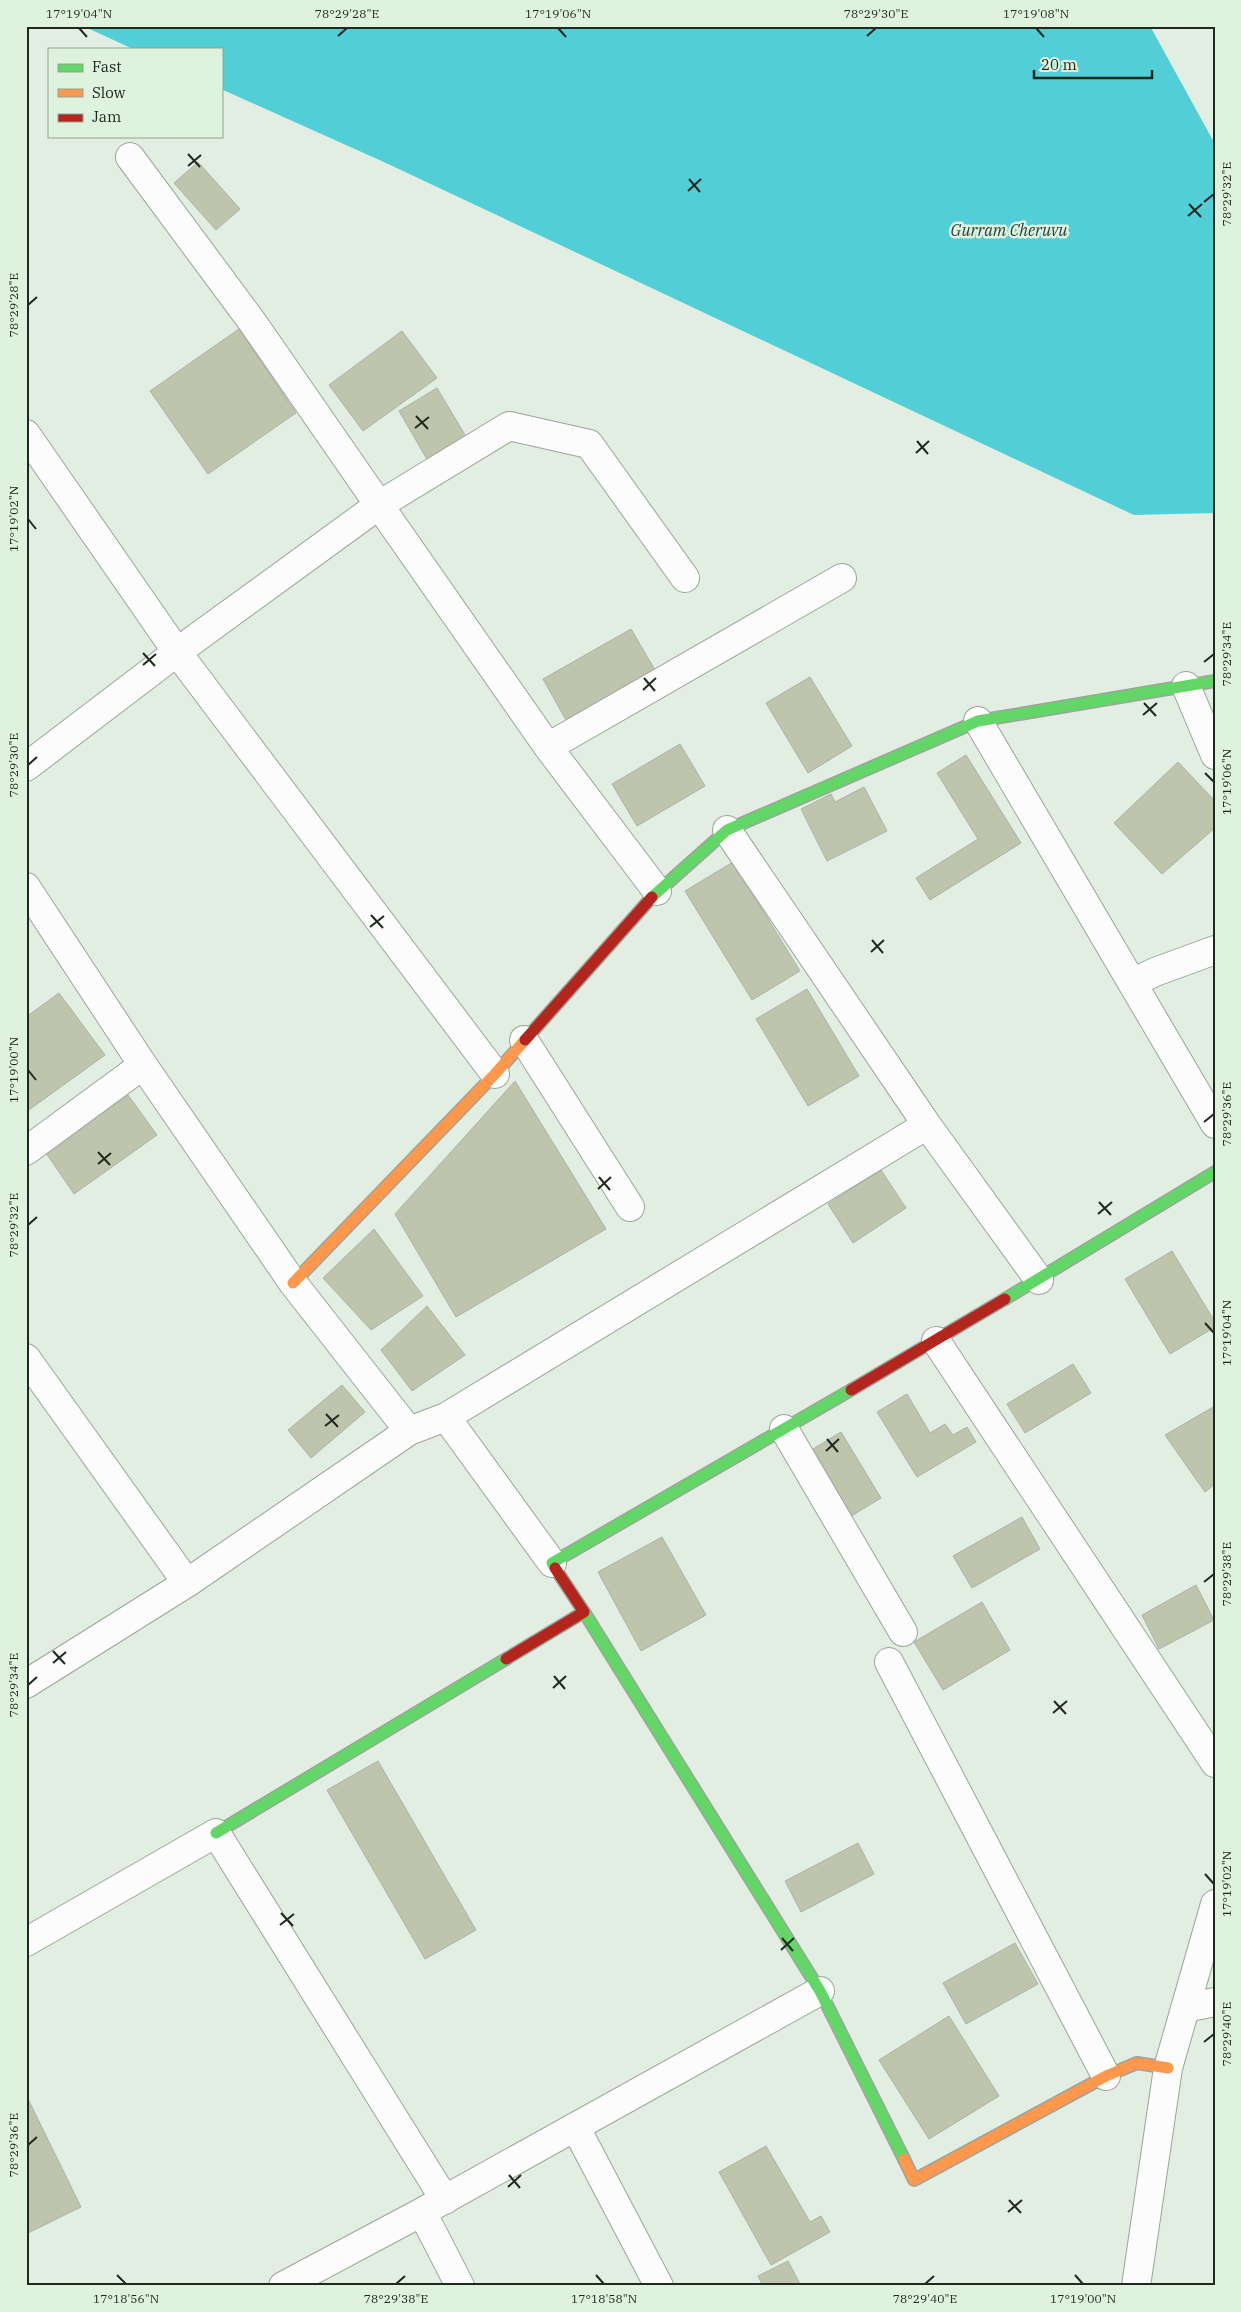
<svg xmlns="http://www.w3.org/2000/svg" width="1241" height="2312" viewBox="0 0 1241 2312" font-family="'IBM Plex Serif',serif">
	<rect width="100%" height="100%" fill="#e3eee2"/>
	<path fill="#52ced6" d="M83 26H1150L1215 144V513L1134 515 386 163 221 89V49H133Z"/>
	<path fill="#bfc5ac" stroke="#abb1a7" d="M198 162 240 209 216 230 174 183Z
		M239 329 296 413 208 474 150 391Z
		M402 331 437 378 363 431 329 385Z
		M437 388 471 445 432 468 399 411Z
		M631 629 655 670 566 720 543 679Z
		M810 677 852 746 808 773 766 703Z
		M680 744 705 786 637 826 612 784Z
		M966 755 1021 843 930 900 916 878 978 839 937 773Z
		M1178 762 1215 801V828L1162 874 1114 823Z
		M864 787 887 831 827 861 801 809 831 794 835 802Z
		M733 862 800 971 752 1000 685 891Z
		M807 989 859 1076 808 1106 756 1019Z
		M59 993 105 1055 26 1112V1017Z
		M515 1081 606 1229 456 1317 395 1214Z
		M128 1095 157 1135 74 1194 46 1153Z
		M881 1170 906 1208 853 1243 828 1204Z
		M374 1229 423 1296 371 1330 323 1278Z
		M1172 1251 1215 1322V1327L1170 1354 1125 1279Z
		M427 1306 465 1355 412 1391 381 1350Z
		M1073 1364 1091 1393 1025 1433 1007 1404Z
		M342 1385 365 1412 311 1458 288 1430Z
		M907 1394 930 1433 945 1424 953 1435 967 1427 976 1442 917 1477 877 1412Z
		M1215 1406V1484L1205 1492 1165 1435Z
		M841 1432 881 1498 848 1518 808 1452Z
		M1022 1517 1040 1549 972 1588 953 1556Z
		M662 1537 706 1615 641 1651 598 1572Z
		M1196 1585 1214 1620 1159 1649 1142 1615Z
		M982 1602 1010 1650 943 1690 914 1642Z
		M378 1761 476 1930 425 1959 327 1790Z
		M858 1843 874 1874 801 1912 785 1881Z
		M1015 1943 1038 1984 966 2024 943 1983Z
		M949 2016 999 2096 929 2139 879 2060Z
		M26 2095 81 2207 26 2234Z
		M766 2146 810 2222 821 2216 830 2232 771 2265 719 2172Z
		M788 2261 801 2286H763L758 2276Z"/>
	<g fill="none" stroke-linecap="round" stroke-linejoin="round">
		<defs>
			<path id="street" d="M130 157 253 323 379 505 509 426 589 444 685 578
				M26 434 177 652 495 1074
				M1186 686 1215 755
				M978 721 1215 1124
				M548 747 842 578
				M26 767 177 652 379 505 548 747 657 891
				M727 830 927 1125 1039 1280
				M26 887 143 1065 293 1283 409 1431
				M1132 983 1155 972 1215 950
				M524 1040 630 1207
				M26 1151 143 1065
				M936 1341 1215 1763
				M26 1358 187 1583
				M446 1417 552 1563
				M784 1429 903 1632
				M889 1662 1106 2076
				M26 1684 187 1583 409 1431 446 1417 927 1125
				M26 1942 216 1833 445 2200
				M1185 2008 1215 2002
				M576 2128 659 2286
				M422 2212 460 2286
				M283 2286 422 2212 820 1991
				M1136 2286 1168 2068 1215 1904"/>
			<path id="fast" d="M652 897 727 830 978 721 1215 681
				M1005 1299 1215 1172
				M555 1568 552 1563 851 1390
				M584 1612 820 1991 904 2159
				M216 1833 506 1659"/>
			<path id="slow" d="M293 1283 495 1074 525 1040
				M904 2159 914 2180 1106 2076 1137 2063 1168 2068"/>
			<path id="jam" d="M525 1040 652 897
				M851 1390 1005 1299
				M506 1659 584 1612 555 1568"/>
		</defs>
		<use href="#street" stroke="#9ca49b" stroke-width="30"/>
		<use href="#fast" stroke="#9ca49b" stroke-width="14"/>
		<use href="#slow" stroke="#9ca49b" stroke-width="14"/>
		<use href="#jam" stroke="#9ca49b" stroke-width="14"/>
		<use href="#street" stroke="#fbfcfb" stroke-width="28"/>
		<use href="#fast" stroke="#63d668" stroke-width="11"/>
		<use href="#slow" stroke="#ff974d" stroke-width="11"/>
		<use href="#jam" stroke="#b3261e" stroke-width="11"/>
	</g>
	<path fill="none" stroke="#212820" stroke-width="2" d="M79 28 87 37M558 28 566 37M1036 28 1044 37M338 36 347 28M867 36 876 28M188 154 200 167M188 166 201 155M689 179 700 192M688 191 701 179M1204 202 1214 194M1189 204 1201 217M1188 216 1202 204M28 305 37 297M416 416 428 429M415 428 429 417M917 441 928 454M916 453 929 441M28 519 36 529M143 653 155 666M1204 662 1214 654M143 665 156 654M644 678 655 691M643 690 656 678M1144 703 1156 716M1143 715 1157 703M28 765 37 757M1205 773 1214 782M371 915 383 928M370 927 384 916M872 940 883 953M871 952 884 940M28 1070 36 1080M1204 1122 1214 1114M98 1152 110 1165M98 1164 111 1153M599 1177 610 1190M598 1189 611 1177M1099 1202 1111 1215M1098 1214 1112 1202M28 1225 37 1217M1205 1323 1214 1333M326 1414 338 1427M325 1426 339 1415M827 1439 838 1452M826 1451 839 1439M1204 1582 1214 1574M53 1651 65 1664M53 1663 66 1652M554 1676 565 1689M28 1685 37 1677M553 1688 566 1676M1054 1701 1066 1714M1053 1713 1067 1701M1205 1874 1214 1884M281 1913 293 1926M280 1925 294 1914M782 1938 793 1951M781 1950 794 1938M1204 2042 1214 2034M28 2145 37 2137M509 2175 520 2188M508 2187 521 2175M1009 2200 1021 2213M1008 2212 1022 2200M117 2275 126 2284M596 2275 604 2284M1075 2275 1083 2284M396 2284 405 2276M925 2284 934 2276"/>
	<g text-anchor="middle" dominant-baseline="central" stroke-width="5" stroke-linejoin="round" paint-order="stroke">
		<g font-size="16" font-style="italic" fill="#273f43" stroke="#dff2de">
			<text x="1009" y="230">Gurram Cheruvu</text>
		</g>
	</g>
	<rect width="1241" height="2312" fill="none" stroke="#dff2de" stroke-width="55"/>
	<rect x="48" y="48" width="175" height="90" fill="#dff2de" stroke="#93a192"/>
	<rect x="58" y="64" width="25" height="8" fill="#63d668" stroke="#93a192"/>
	<text x="92" y="72" font-size="15" fill="#212820">Fast</text>
	<rect x="58" y="89" width="25" height="8" fill="#ff974d" stroke="#93a192"/>
	<text x="92" y="98" font-size="15" fill="#212820">Slow</text>
	<rect x="58" y="114" width="25" height="8" fill="#b3261e" stroke="#93a192"/>
	<text x="92" y="122" font-size="15" fill="#212820">Jam</text>
	<path d="M1034 70v8h118v-8" fill="none" stroke="#212820" stroke-width="2.5"/>
	<text x="1041" y="70" font-size="15" fill="#212820" stroke="#dff2de" stroke-width="4" paint-order="stroke">20 m</text>
	<rect x="28" y="28" width="1186" height="2256" fill="none" stroke="#212820" stroke-width="2"/>
	<g font-size="12" text-anchor="middle" fill="#212820">
		<text x="79" y="18">17°19'04"N</text>
		<text x="347" y="18">78°29'28"E</text>
		<text x="558" y="18">17°19'06"N</text>
		<text x="876" y="18">78°29'30"E</text>
		<text x="1036" y="18">17°19'08"N</text>
		<text transform="translate(1227 194) rotate(-90)" y="4">78°29'32"E</text>
		<text transform="translate(14 305) rotate(-90)" y="4">78°29'28"E</text>
		<text transform="translate(14 519) rotate(-90)" y="4">17°19'02"N</text>
		<text transform="translate(1227 654) rotate(-90)" y="4">78°29'34"E</text>
		<text transform="translate(14 765) rotate(-90)" y="4">78°29'30"E</text>
		<text transform="translate(1227 782) rotate(-90)" y="4">17°19'06"N</text>
		<text transform="translate(14 1070) rotate(-90)" y="4">17°19'00"N</text>
		<text transform="translate(1227 1114) rotate(-90)" y="4">78°29'36"E</text>
		<text transform="translate(14 1225) rotate(-90)" y="4">78°29'32"E</text>
		<text transform="translate(1227 1333) rotate(-90)" y="4">17°19'04"N</text>
		<text transform="translate(1227 1574) rotate(-90)" y="4">78°29'38"E</text>
		<text transform="translate(14 1685) rotate(-90)" y="4">78°29'34"E</text>
		<text transform="translate(1227 1884) rotate(-90)" y="4">17°19'02"N</text>
		<text transform="translate(1227 2034) rotate(-90)" y="4">78°29'40"E</text>
		<text transform="translate(14 2145) rotate(-90)" y="4">78°29'36"E</text>
		<text x="126" y="2303">17°18'56"N</text>
		<text x="396" y="2303">78°29'38"E</text>
		<text x="604" y="2303">17°18'58"N</text>
		<text x="925" y="2303">78°29'40"E</text>
		<text x="1083" y="2303">17°19'00"N</text>
	</g>
</svg>
